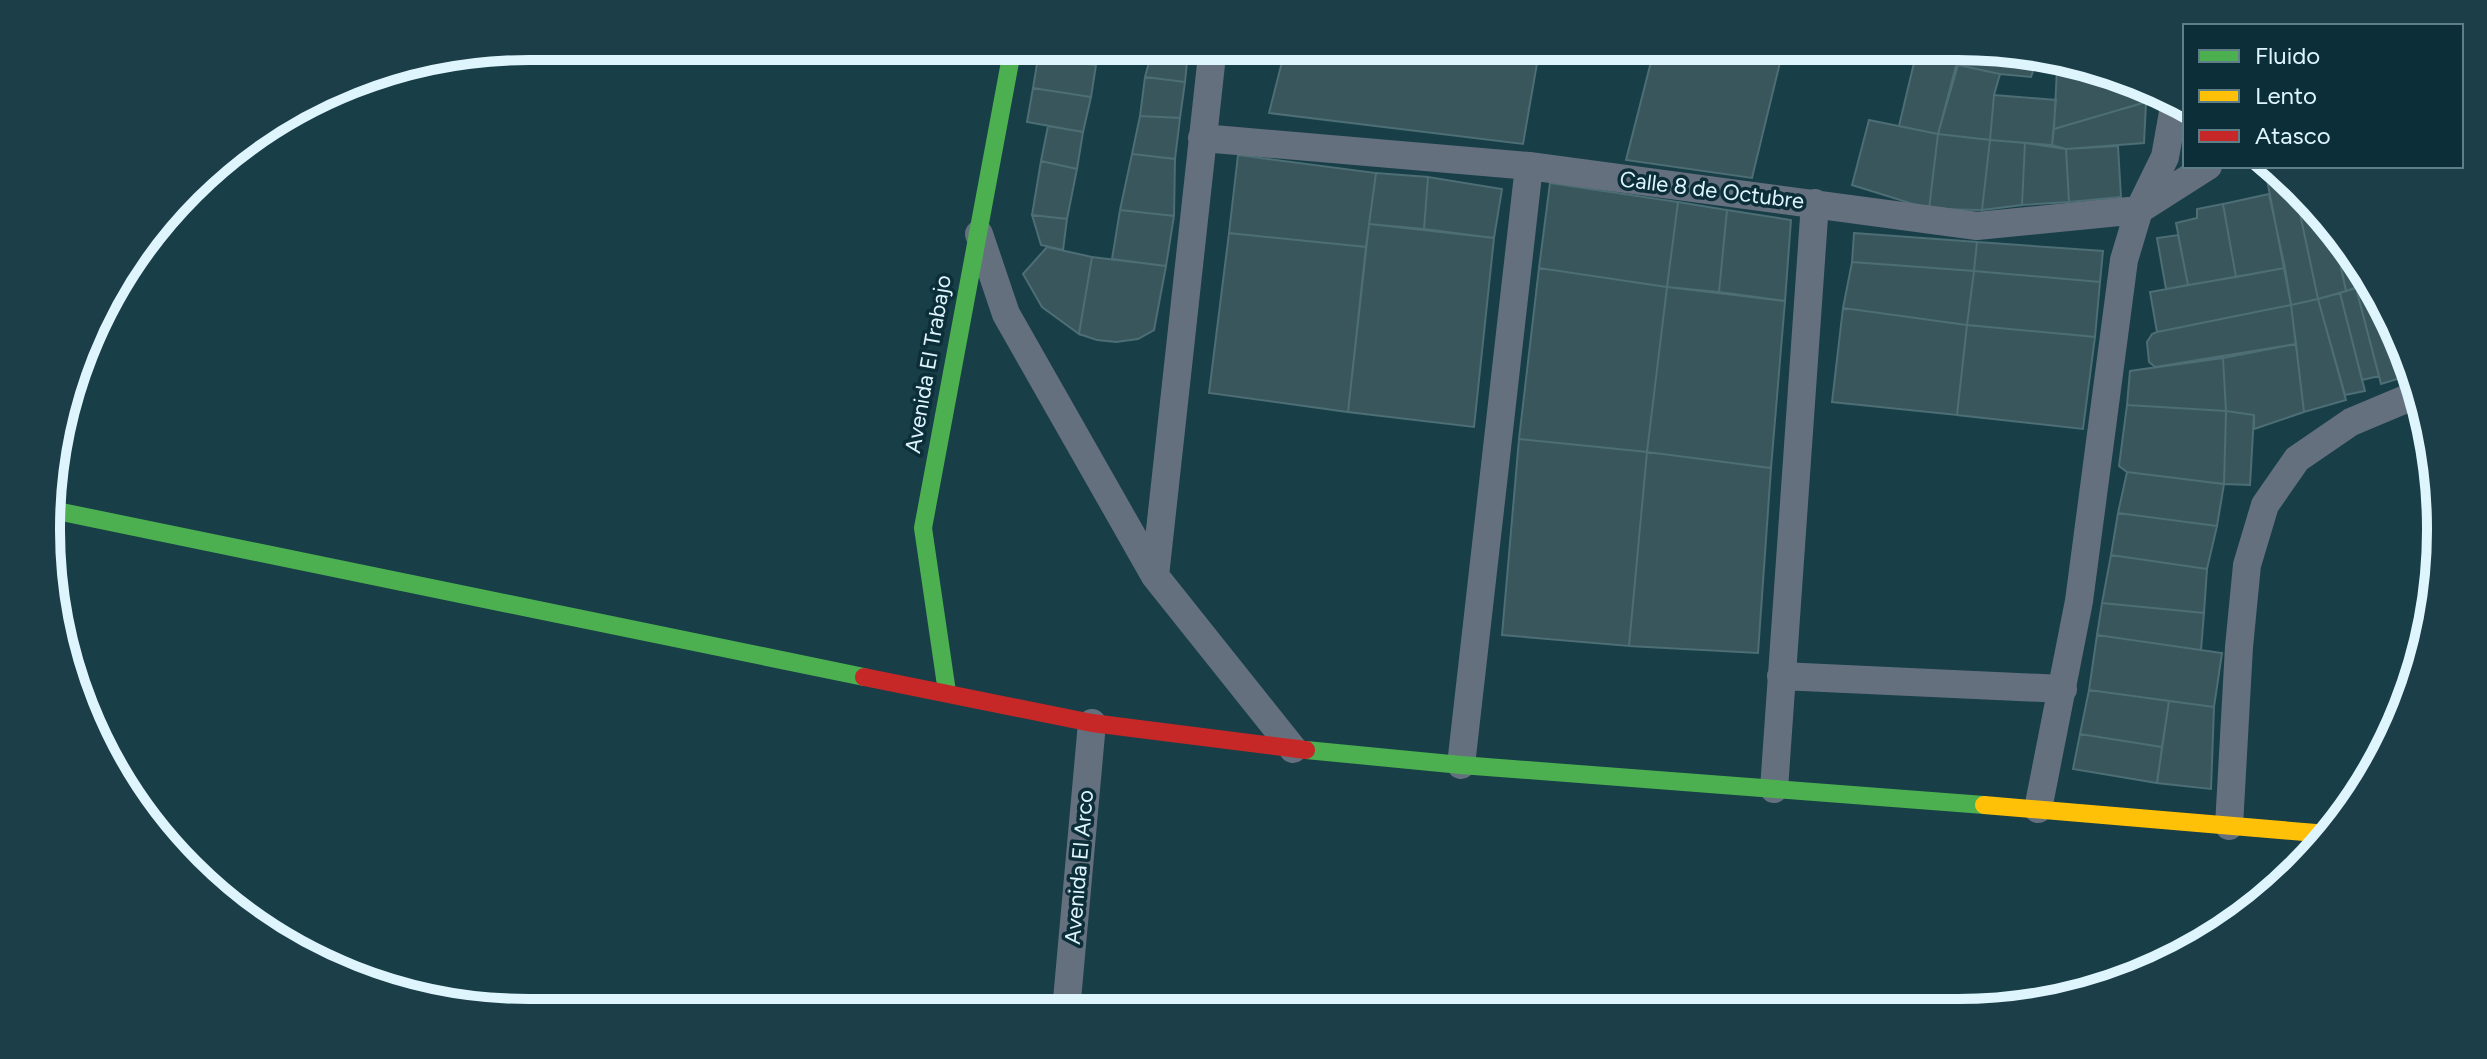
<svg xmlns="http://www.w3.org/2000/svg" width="2487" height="1059" viewBox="0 0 2487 1059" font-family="Figtree,sans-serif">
	<rect width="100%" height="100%" fill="#183e48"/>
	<path fill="#39565c" stroke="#4c6e74" stroke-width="2" d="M1067 46H1100L1096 65 1064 62Z
		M1153 46H1200L1198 63 1151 55Z
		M1286 46H1434L1432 53 1469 60 1472 46H1540L1523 144 1269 113Z
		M1655 46H1784L1752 178 1626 160Z
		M1918 46 1961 47 1938 134 1899 126Z
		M1962 47 2037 59 2031 77 2000 74 1958 65Z
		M1151 55 1187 62 1185 82 1145 77Z
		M1038 58 1096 65 1091 97 1033 88Z
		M1958 65 2000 74 1994 95 1990 140 1938 134Z
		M2071 65 2112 72 2145 90 2146 102 2054 129 2057 68Z
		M1145 77 1185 82 1180 118 1140 116Z
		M1033 88 1091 97 1083 132 1027 122Z
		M1994 95 2056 100 2052 145 1990 140Z
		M2146 102 2144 143 2066 149 2052 145 2054 129Z
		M1140 116 1180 118 1175 159 1132 154Z
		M1869 120 1938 134 1929 209 1852 185Z
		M1048 126 1083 132 1077 169 1041 161Z
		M1938 134 1990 140 1982 210 1929 209Z
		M1990 140 2025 143 2022 205 1982 210Z
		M2025 143 2066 149 2069 202 2022 205Z
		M2118 146 2121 197 2069 202 2066 149Z
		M1132 154 1175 159 1174 216 1120 210Z
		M1238 155 1376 173 1366 247 1229 233Z
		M1041 161 1077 169 1067 219 1032 215Z
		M2277 167 2295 190 2318 299 2291 305 2265 169Z
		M1376 173 1428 177 1424 229 1369 224Z
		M1428 177 1502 189 1494 238 1424 229Z
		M1550 183 1678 202 1667 287 1539 268Z
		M2295 190 2336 244 2346 291 2318 299Z
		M2269 194 2285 268 2236 277 2223 204Z
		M1678 202 1727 210 1719 292 1667 287Z
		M2223 204 2236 277 2188 285 2176 223 2197 218V209Z
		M1120 210 1174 216 1166 266 1112 259Z
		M1727 210 1791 220 1785 301 1719 292Z
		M1032 215 1067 219 1063 250 1041 245Z
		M1369 224 1494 238 1474 427 1348 412Z
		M1229 233 1366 247 1348 412 1209 393Z
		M1854 233 1977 242 1974 271 1852 262Z
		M2178 235 2188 285 2166 289 2157 238Z
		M1977 242 2103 251 2100 282 1974 271Z
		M2336 244 2367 284 2346 291Z
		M1047 247 1092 257 1079 334 1042 307 1023 274Z
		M1092 257 1166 266 1154 330 1138 339 1116 342 1097 340 1079 334Z
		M1852 262 1974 271 1967 325 1843 308Z
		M1539 268 1667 287 1647 452 1519 439Z
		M2285 268 2291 305 2157 332 2150 292Z
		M1974 271 2100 282 2095 337 1967 325Z
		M2367 284 2386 309 2407 376 2381 384 2356 288Z
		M1667 287 1785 301 1771 468 1647 452Z
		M2356 288 2379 376 2362 380 2340 293Z
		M2340 293 2365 391 2345 395 2318 299Z
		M2318 299 2346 400 2304 412 2291 305Z
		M2291 305 2296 344 2155 367 2149 362 2147 342 2152 334 2157 332Z
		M1843 308 1967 325 1957 415 1832 402Z
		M2386 309 2391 315 2407 375V376Z
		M1967 325 2095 337 2083 429 1957 415Z
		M2296 344 2304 412 2254 429V415L2226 411 2223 358Z
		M2223 358 2226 411 2127 405 2130 371Z
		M2127 405 2226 411 2224 484 2127 472 2119 466Z
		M2226 411 2254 415 2250 485 2224 484Z
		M1519 439 1647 452 1629 646 1502 635Z
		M1647 452 1771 468 1758 653 1629 646Z
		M2127 472 2224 484 2217 526 2118 513Z
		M2118 513 2217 526 2207 569 2111 555Z
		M2111 555 2207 569 2204 613 2102 603Z
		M2102 603 2204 613 2201 650 2097 635Z
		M2097 635 2222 653 2214 707 2089 690Z
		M2089 690 2169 701 2162 747 2080 734Z
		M2169 701 2214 707 2211 789 2157 783Z
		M2080 734 2162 747 2157 783 2073 769Z"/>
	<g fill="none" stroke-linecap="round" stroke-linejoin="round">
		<path stroke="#65707f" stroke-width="28" d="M1202 138 1529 166 1977 226 2139 210 2208 166
			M979 234 1006 314 1155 576 1293 749
			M1155 576 1213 46
			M1781 676 2063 689
			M1461 765 1529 166
			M1774 789 1815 203
			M2038 809 2079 601 2124 260 2139 210 2165 157 2174 107
			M2229 826 2239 647 2247 565 2265 505 2297 459 2351 422 2413 396
			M1066 1011 1092 723"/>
		<path stroke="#4caf50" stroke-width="18" d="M52 510 864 677
			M947 692 923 528 1013 46
			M1306 750 1461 765 1984 805"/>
		<path stroke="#ffc107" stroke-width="18" d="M1984 805 2328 834"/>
		<path stroke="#c62828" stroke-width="18" d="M864 677 1092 723 1306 750"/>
	</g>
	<g text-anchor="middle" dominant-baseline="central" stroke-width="7" stroke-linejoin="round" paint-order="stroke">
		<g font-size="22" fill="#dff5fd" stroke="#0b2e38">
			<text transform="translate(1712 190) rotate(7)">Calle 8 de Octubre</text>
			<text transform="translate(928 364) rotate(-80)">Avenida El Trabajo</text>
			<text transform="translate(1079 867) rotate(-85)">Avenida El Arco</text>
		</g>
	</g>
	<path d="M0 0H2487V1059H0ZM529 60H1958A469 469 0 0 1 2427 529V530A469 469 0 0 1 1958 999H529A469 469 0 0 1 60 530V529A469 469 0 0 1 529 60Z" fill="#1c3e48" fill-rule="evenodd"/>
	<path fill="none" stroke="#dff5fd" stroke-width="10" d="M529 60H1958A469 469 0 0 1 2427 529V530A469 469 0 0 1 1958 999H529A469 469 0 0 1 60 530V529A469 469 0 0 1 529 60Z"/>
	<rect x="2183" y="24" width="280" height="144" fill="#0b2e38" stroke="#607e87" stroke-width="2"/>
	<rect x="2199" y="50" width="40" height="12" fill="#4caf50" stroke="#607e87" stroke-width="2"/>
	<text x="2255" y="64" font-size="24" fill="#dff5fd">Fluido</text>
	<rect x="2199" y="90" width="40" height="12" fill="#ffc107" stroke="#607e87" stroke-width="2"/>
	<text x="2255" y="104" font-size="24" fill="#dff5fd">Lento</text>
	<rect x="2199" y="130" width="40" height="12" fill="#c62828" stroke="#607e87" stroke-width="2"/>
	<text x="2255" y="144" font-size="24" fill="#dff5fd">Atasco</text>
</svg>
